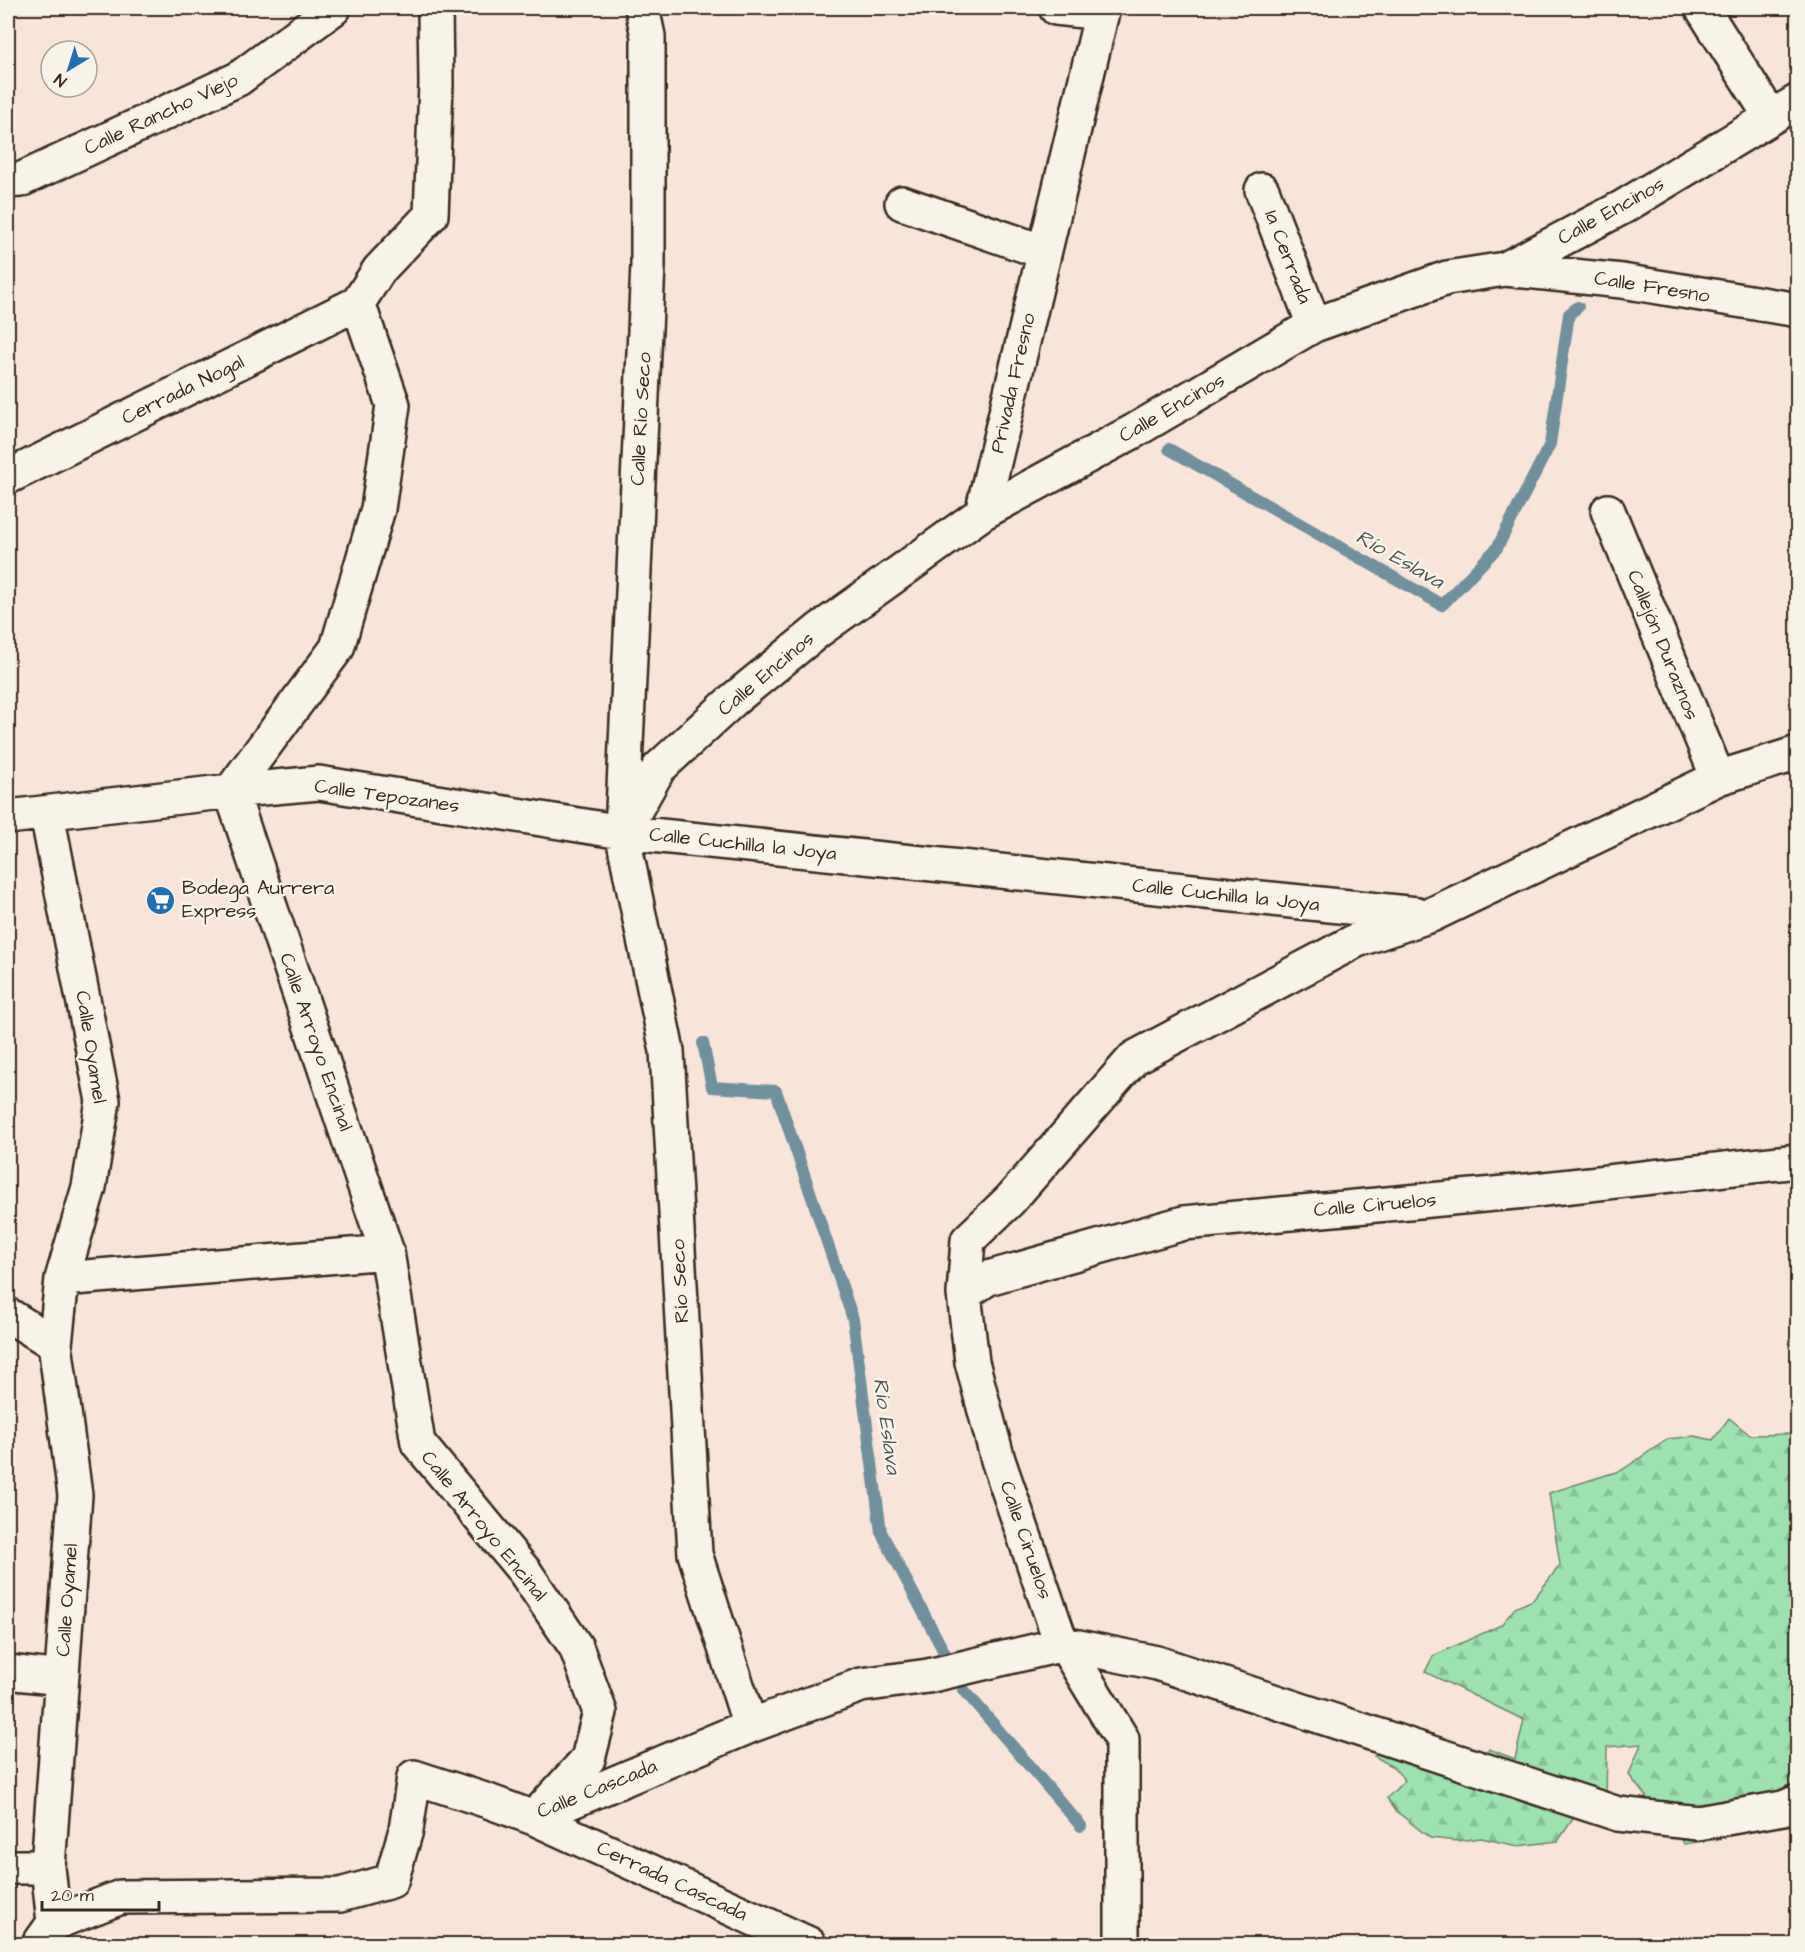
<svg xmlns="http://www.w3.org/2000/svg" width="1805" height="1952" viewBox="0 0 1805 1952" font-family="'Architects Daughter',sans-serif">
	<defs>
		<pattern id="forest-firs" width="22" height="20" patternUnits="userSpaceOnUse" patternTransform="scale(1.5)"><rect width="22" height="20" fill="#9ce2af"/><path d="M5 1l3.5 6h-7zM16 11l3.5 6h-7z" fill="#87c296"/></pattern>
	</defs>
	<rect width="100%" height="100%" fill="#f9e4da"/>
	<filter id="ink" filterUnits="userSpaceOnUse"><feTurbulence type="fractalNoise" baseFrequency=".0167" numOctaves="2"/><feDisplacementMap in="SourceGraphic" scale="12" xChannelSelector="R" yChannelSelector="G"/><feConvolveMatrix kernelMatrix="1 2 1 2 8 2 1 2 1" color-interpolation-filters="sRGB"/></filter>
	<g filter="url(#ink)">
		<path fill="url(#forest-firs)" stroke="#6c8666" stroke-width="1.5" d="M1729 1418 1750 1435 1797 1434V1811L1767 1814 1719 1839 1684 1844 1673 1820 1654 1807 1629 1775 1641 1744 1607 1747 1606 1804 1577 1813 1558 1841 1518 1846 1481 1838 1457 1841 1430 1838 1396 1811 1387 1798 1405 1780 1392 1766 1374 1756 1388 1743 1459 1766 1489 1749 1515 1759 1524 1720 1425 1672 1433 1656 1501 1625 1515 1608 1533 1600 1560 1565 1549 1493 1622 1470 1668 1439 1694 1436 1713 1440Z"/>
		<g fill="none" stroke-linecap="round" stroke-linejoin="round">
			<path stroke="#6f909d" stroke-width="12" d="M1169 449 1442 605 1497 548 1550 444 1569 314 1578 307
				M703 1043 712 1087 776 1091 853 1319 881 1532 964 1690 1081 1826"/>
			<defs>
				<path id="minor" d="M642 8 648 36V265L622 832 667 1051 695 1554 750 1726
					M1056 8 1102 13
					M1702 8 1771 117
					M8 181 20 180 238 79 334 8
					M1262 190 1314 325
					M902 203 1044 252
					M1505 269 1622 281 1798 310
					M358 303 393 405 378 509 337 648 231 791 387 1252 418 1443 525 1572 576 1647 600 1712 588 1759 534 1818
					M358 303 379 270 431 215 436 84 435 8
					M8 477 358 303
					M1608 511 1718 778
					M982 513 1103 8
					M47 814 103 1101 89 1187 62 1279 55 1344 75 1495 48 1867 54 1923
					M8 817 231 791 319 783 622 832 1417 914
					M625 828 659 768 733 700 819 630 982 513 1134 431 1314 325 1447 278 1505 269 1623 207 1798 101
					M62 1279 387 1252
					M964 1294 988 1278 1184 1223 1526 1191 1798 1161
					M8 1315 55 1344
					M8 1672 61 1678
					M544 1813 750 1726 861 1685 928 1676 1064 1644 1157 1663 1618 1814 1698 1823 1783 1808 1798 1802
					M8 1867H48
					M39 1944 54 1923 121 1897 340 1895 391 1881 406 1830 414 1777 488 1801 534 1818 809 1944
					M1122 1944V1739L1058 1634 998 1460 972 1362 964 1294 968 1240 1010 1200 1134 1058 1357 940 1431 915 1718 778 1798 753"/>
			</defs>
			<use href="#minor" stroke="#3b2a1e" stroke-width="38"/>
			<use href="#minor" stroke="#f7f3e8" stroke-width="33"/>
		</g>
	</g>
	<defs>
		<symbol id="supermarket-disc" viewBox="-11 -11 22 22"><circle r="9.5" fill="#1f6fb2" stroke="#f7f3e8"/><path d="M-6-5.5h2.5l.6 2H6L4.5 2H-2.5L-4.4-4H-6ZM-1.5 3.2a1.3 1.3 0 1 0 .1 0ZM3 3.2a1.3 1.3 0 1 0 .1 0Z" fill="#fff"/></symbol>
	</defs>
	<g fill-rule="evenodd">
		<use href="#supermarket-disc" x="144" y="884" width="33" height="33"/>
	</g>
	<g text-anchor="middle" dominant-baseline="central" stroke-width="5" stroke-linejoin="round" paint-order="stroke">
		<g font-size="20" fill="#3b2a1e" stroke="#f7f3e8">
			<text transform="translate(161 114) rotate(-25)">Calle Rancho Viejo</text>
			<text transform="translate(1611 211) rotate(-29)">Calle Encinos</text>
			<text transform="translate(1288 257) rotate(69)">1a Cerrada</text>
			<text transform="translate(1652 287) rotate(9)">Calle Fresno</text>
			<text transform="translate(1013 383) rotate(-77)">Privada Fresno</text>
			<text transform="translate(183 390) rotate(-26)">Cerrada Nogal</text>
			<text transform="translate(1172 408) rotate(-30)">Calle Encinos</text>
			<text transform="translate(641 419) rotate(-87)">Calle Río Seco</text>
			<text transform="translate(1663 645) rotate(68)">Callejón Duraznos</text>
			<text transform="translate(766 674) rotate(-40)">Calle Encinos</text>
			<text transform="translate(387 796) rotate(8)">Calle Tepozanes</text>
			<text transform="translate(743 844) rotate(6)">Calle Cuchilla la Joya</text>
			<text transform="translate(1226 895) rotate(6)">Calle Cuchilla la Joya</text>
			<text transform="translate(316 1042) rotate(71)">Calle Arroyo Encinal</text>
			<text transform="translate(91 1047) rotate(81)">Calle Oyamel</text>
			<text transform="translate(1375 1205) rotate(-5)">Calle Ciruelos</text>
			<text transform="translate(680 1281) rotate(-93)">Río Seco</text>
			<text transform="translate(484 1526) rotate(51)">Calle Arroyo Encinal</text>
			<text transform="translate(1026 1540) rotate(71)">Calle Ciruelos</text>
			<text transform="translate(67 1600) rotate(-86)">Calle Oyamel</text>
			<text transform="translate(597 1789) rotate(-22)">Calle Cascada</text>
			<text transform="translate(672 1881) rotate(25)">Cerrada Cascada</text>
		</g>
		<g font-size="20" fill="#3b2a1e" stroke="#f7f3e8" text-anchor="start">
			<text x="182" y="888">Bodega Aurrera<tspan x="182" dy="23">Express</tspan></text>
		</g>
		<g font-size="21" font-style="italic" fill="#505453" stroke="#f7f3e8">
			<text transform="translate(1400 559) rotate(30)">Río Eslava</text>
			<text transform="translate(887 1426) rotate(82)">Río Eslava</text>
		</g>
	</g>
	<rect width="1805" height="1952" fill="none" stroke="#f7f3e8" stroke-width="30"/>
	<rect x="15" y="15" width="1775" height="1922" fill="none" stroke="#3b2a1e" stroke-width="2" filter="url(#ink)"/>
	<g transform="translate(69 69) rotate(218)"><circle r="28" fill="#f7f3e8" stroke="#aca397" stroke-width="1.5"/>
	<path d="M0-4.5L10 22L0 15L-10 22Z" fill="#1f6fb2"/>
	<text y="-9" font-size="16" font-weight="bold" text-anchor="middle" fill="#3b2a1e">N</text>
	</g>
	<path d="M42 1901v9h117v-9" fill="none" stroke="#3b2a1e" stroke-width="3"/>
	<text x="51" y="1901" font-size="18" fill="#3b2a1e" stroke="#f7f3e8" stroke-width="4.5" paint-order="stroke">20 m</text>
</svg>
